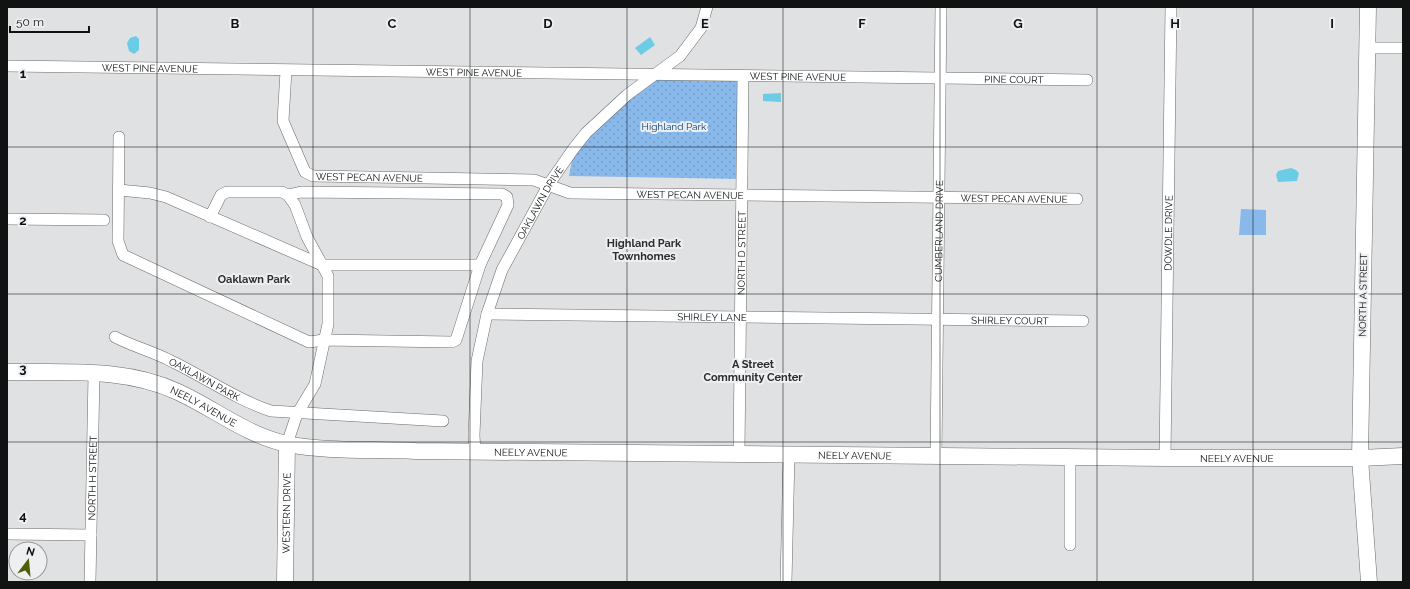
<svg xmlns="http://www.w3.org/2000/svg" width="1410" height="589" viewBox="0 0 1410 589" font-family="Raleway,sans-serif">
	<defs>
		<pattern id="park-dots" width="8" height="8" patternUnits="userSpaceOnUse"><rect width="8" height="8" fill="#89b8eb"/><path d="M2 2h.1M6 6h.1" fill="none" stroke="#759dc8" stroke-width="1.8" stroke-linecap="round"/></pattern>
	</defs>
	<rect width="100%" height="100%" fill="#e0e1e3"/>
	<path fill="#89b8eb" d="M1241 209 1266 210V235H1239Z"/>
	<path fill="url(#park-dots)" d="M655 75 743 77 742 179 569 176 574 149Z"/>
	<path fill="#6bcce6" d="M136 36 139 39V50L134 54 129 51 127 43 130 38Z
		M650 37 655 45 641 55 635 48Z
		M781 93V102L763 101V94Z
		M1291 168 1296 170 1299 173 1297 181 1278 182 1276 175 1278 171Z"/>
	<g fill="none" stroke-linecap="round" stroke-linejoin="round">
		<defs>
			<g id="street">
				<path d="M1367 48H1403"/>
				<path id="s1" d="M7 66 1087 80"/>
				<path id="s2" d="M286 71 283 121 305 172 313 176 534 180 570 193 1077 199"/>
				<path d="M119 137 118 241 123 255 309 342 324 340 452 342 456 340 480 265 508 205 507 197 502 194 301 192 288 195"/>
				<path d="M119 190 150 193 166 197 322 265H480"/>
				<path d="M210 217 221 195 227 192H282L288 195 295 205 307 237 328 276V324L315 384 297 414 287 444"/>
				<path d="M7 219 104 220"/>
				<path id="s3" d="M487 314 1083 321"/>
				<path id="s4" d="M115 337C132 346 151 351 169 360 203 376 235 399 271 411L443 421"/>
				<path id="s5" d="M475 452 474 435 477 361 487 314 502 270 549 184 574 148 586 133 627 95 680 56 701 28 707 7"/>
				<path id="s6" d="M739 454 743 76"/>
				<path id="s7" d="M936 456 941 7"/>
				<path id="s8" d="M1165 458 1171 7"/>
				<path d="M7 534 91 535"/>
				<path d="M1070 545V458"/>
				<path id="s9" d="M90 582 94 374"/>
				<path d="M786 582 789 455"/>
			</g>
			<g id="secondary">
				<path d="M1368 7 1360 458 1369 582"/>
				<path id="s10" d="M7 372C64 373 125 367 178 392 215 409 246 435 287 444 328 452 373 449 415 451L1165 458H1360L1403 456"/>
				<path id="s11" d="M285 582 287 444"/>
			</g>
		</defs>
		<use href="#street" stroke="#696a6c" stroke-width="12"/>
		<use href="#secondary" stroke="#696a6c" stroke-width="17"/>
		<use href="#street" stroke="#fff" stroke-width="11"/>
		<use href="#secondary" stroke="#fff" stroke-width="16"/>
	</g>
	<path fill="none" stroke="#111212" stroke-width="1" stroke-opacity="0.55" d="M157 7V582M313 7V582M470 7V582M627 7V582M783 7V582M940 7V582M1097 7V582M1253 7V582M7 147H1403M7 294H1403M7 442H1403"/>
	<g text-anchor="middle" dominant-baseline="central" stroke-width="4" stroke-linejoin="round" paint-order="stroke">
		<g font-size="10" fill="#111212" stroke="#edeff1">
			<text stroke="none"><textPath href="#s1" startOffset="143">WEST PINE AVENUE</textPath></text>
			<text stroke="none"><textPath href="#s1" startOffset="467">WEST PINE AVENUE</textPath></text>
			<text stroke="none"><textPath href="#s1" startOffset="791">WEST PINE AVENUE</textPath></text>
			<text stroke="none"><textPath href="#s1" startOffset="1007">PINE COURT</textPath></text>
			<text stroke="none"><textPath href="#s2" startOffset="171">WEST PECAN AVENUE</textPath></text>
			<text stroke="none"><textPath href="#s2" startOffset="494">WEST PECAN AVENUE</textPath></text>
			<text stroke="none"><textPath href="#s2" startOffset="818">WEST PECAN AVENUE</textPath></text>
			<text stroke="none"><textPath href="#s5" startOffset="263">OAKLAWN DRIVE</textPath></text>
			<text stroke="none"><textPath href="#s7" startOffset="225">CUMBERLAND DRIVE</textPath></text>
			<text stroke="none"><textPath href="#s8" startOffset="225">DOWDLE DRIVE</textPath></text>
			<text stroke="none"><textPath href="#s6" startOffset="201">NORTH D STREET</textPath></text>
			<text transform="translate(1363 295) rotate(-89)">NORTH A STREET</text>
			<text stroke="none"><textPath href="#s3" startOffset="225">SHIRLEY LANE</textPath></text>
			<text stroke="none"><textPath href="#s3" startOffset="523">SHIRLEY COURT</textPath></text>
			<text stroke="none"><textPath href="#s4" startOffset="99">OAKLAWN PARK</textPath></text>
			<text stroke="none"><textPath href="#s10" startOffset="203">NEELY AVENUE</textPath></text>
			<text stroke="none"><textPath href="#s10" startOffset="539">NEELY AVENUE</textPath></text>
			<text stroke="none"><textPath href="#s10" startOffset="863">NEELY AVENUE</textPath></text>
			<text stroke="none"><textPath href="#s10" startOffset="1245">NEELY AVENUE</textPath></text>
			<text stroke="none"><textPath href="#s9" startOffset="104">NORTH H STREET</textPath></text>
			<text stroke="none"><textPath href="#s11" startOffset="69">WESTERN DRIVE</textPath></text>
		</g>
		<g font-size="10" fill="#043e71" stroke="#edeff1">
			<text x="674" y="126">Highland Park</text>
		</g>
		<g font-size="11" font-weight="bold" fill="#2c2d2f" stroke="#edeff1">
			<text x="644" y="243">Highland Park<tspan x="644" dy="13">Townhomes</tspan></text>
			<text x="254" y="279">Oaklawn Park</text>
			<text x="753" y="364">A Street<tspan x="753" dy="13">Community Center</tspan></text>
		</g>
	</g>
	<g font-size="13" text-anchor="middle" font-weight="bold" fill="#111212" stroke="#edeff1" stroke-width="4" stroke-linejoin="round" paint-order="stroke">
		<text x="235" y="28">B</text>
		<text x="392" y="28">C</text>
		<text x="548" y="28">D</text>
		<text x="705" y="28">E</text>
		<text x="862" y="28">F</text>
		<text x="1018" y="28">G</text>
		<text x="1175" y="28">H</text>
		<text x="1332" y="28">I</text>
		<text x="23" y="78">1</text>
		<text x="23" y="225">2</text>
		<text x="23" y="373">3</text>
		<text x="23" y="520">4</text>
	</g>
	<rect width="1410" height="589" fill="none" stroke="#111212" stroke-width="16"/>
	<g transform="translate(28 561) rotate(16)"><circle r="19" fill="#edeff1" stroke="#959798"/>
	<path d="M0-3L7 15L0 10L-7 15Z" fill="#4d6008"/>
	<text y="-6" font-size="11" font-weight="bold" text-anchor="middle" fill="#111212">N</text>
	</g>
	<path d="M10 26v6h79v-6" fill="none" stroke="#111212" stroke-width="2"/>
	<text x="16" y="26" font-size="12" fill="#111212" stroke="#edeff1" stroke-width="3" paint-order="stroke">50 m</text>
</svg>
